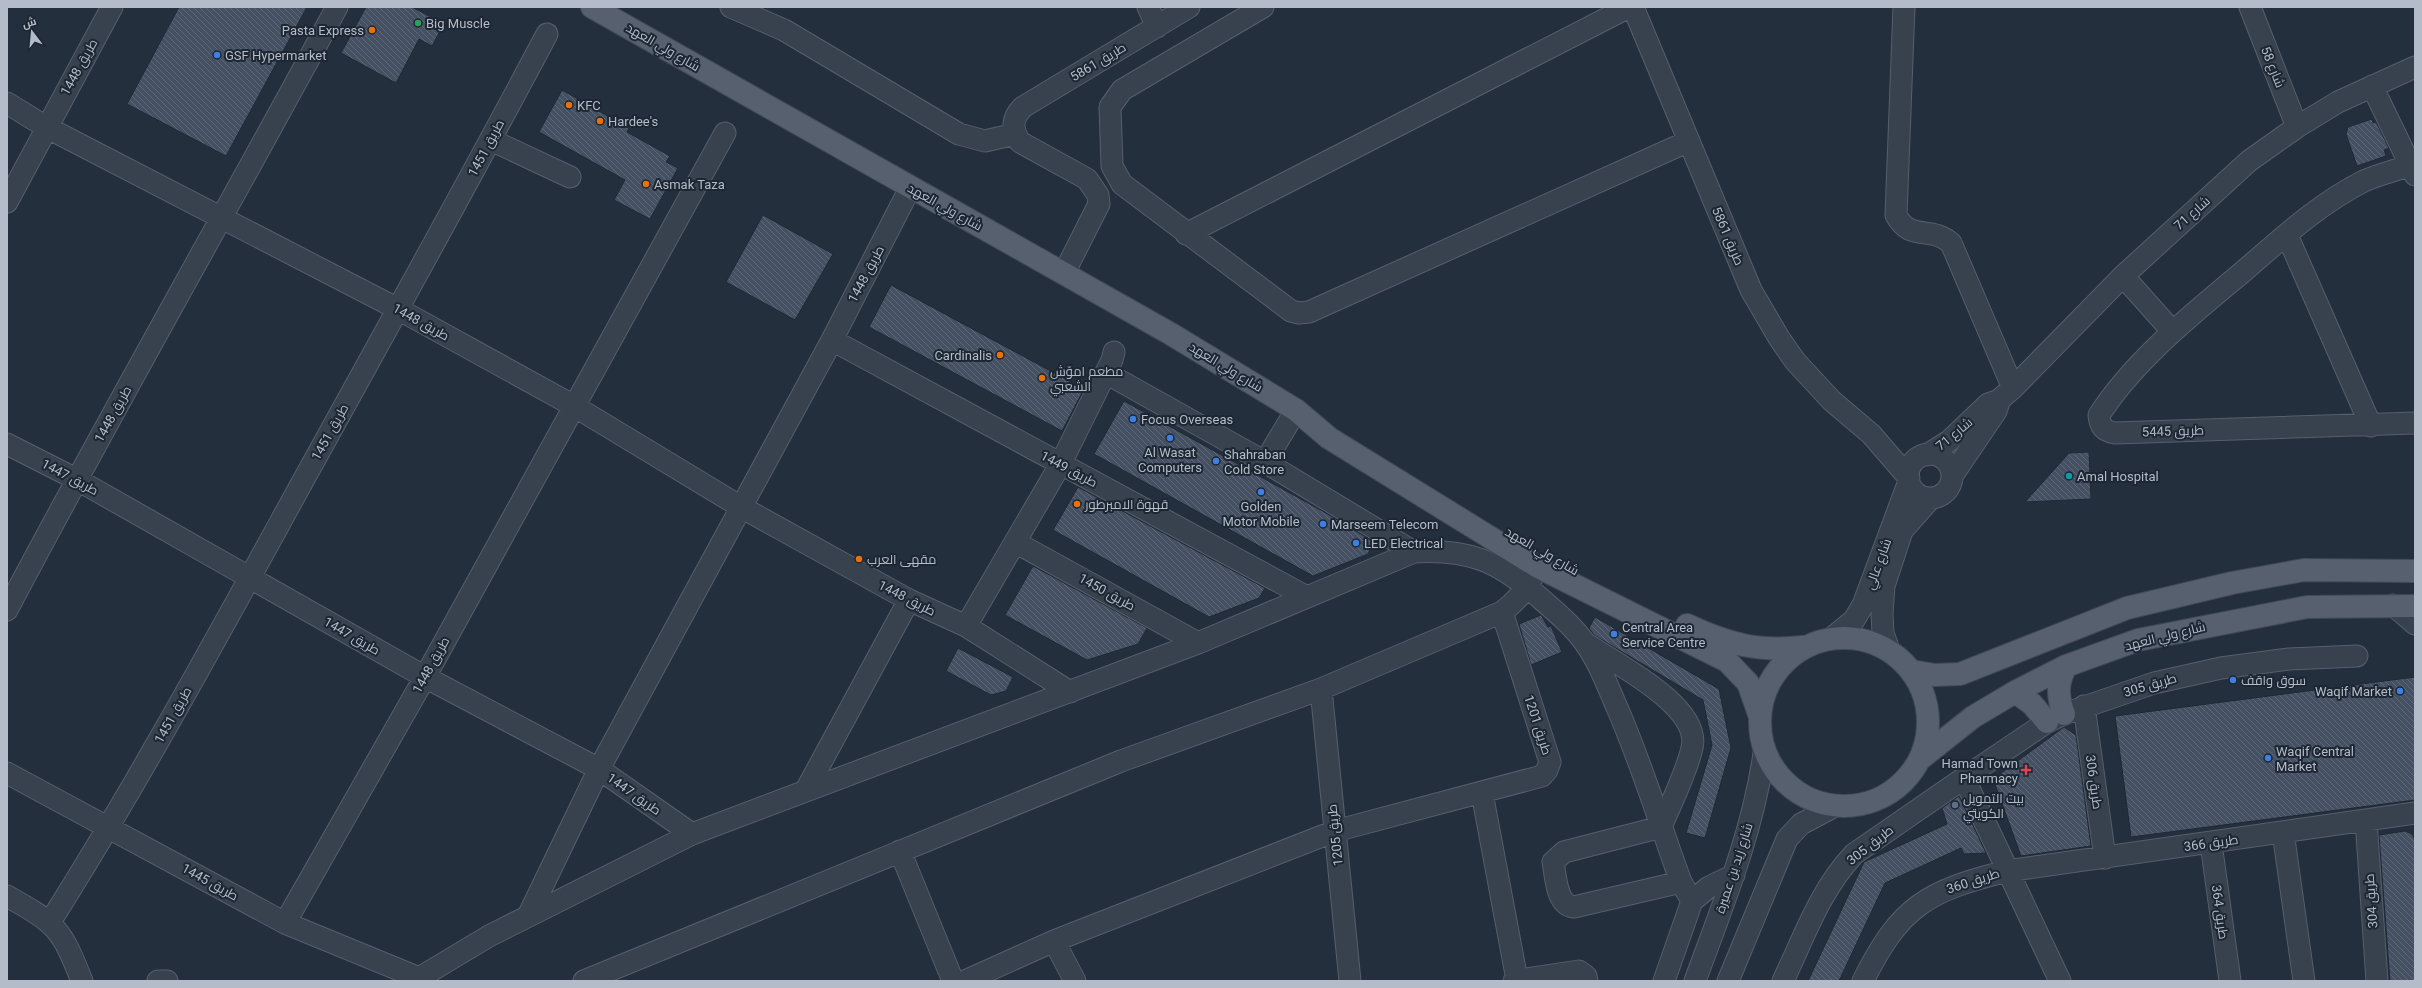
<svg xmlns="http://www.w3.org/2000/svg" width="2422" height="988" viewBox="0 0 2422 988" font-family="Roboto,Cairo,sans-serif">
	<defs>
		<pattern id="building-back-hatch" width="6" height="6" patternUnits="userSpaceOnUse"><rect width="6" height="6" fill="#455162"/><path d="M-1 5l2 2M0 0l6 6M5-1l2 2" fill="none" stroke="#5d6877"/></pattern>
	</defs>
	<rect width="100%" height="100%" fill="#242f3e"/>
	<path fill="url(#building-back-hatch)" stroke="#1f2835" d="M179 7H307L226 156 127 104Z
		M366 7H412L444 24 432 46 419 39 396 83 341 53Z
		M562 90 629 128 627 132 670 156 666 162 678 168 650 219 614 200 625 180 539 132Z
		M2372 119 2373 123 2376 122 2389 148 2384 150 2386 156 2357 166 2346 134 2348 127Z
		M763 215 833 254 795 320 726 282Z
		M891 285 1084 389 1062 431 869 327Z
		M1124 401 1326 513 1374 542 1368 554 1313 576 1094 454Z
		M2089 452 2091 499 2025 502 2069 453Z
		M1078 487 1265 588 1259 598 1209 617 1053 530Z
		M1033 566 1147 628 1138 644 1087 660 1005 615Z
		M1541 615 1548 627 1551 626 1562 652 1531 665 1519 624Z
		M1595 617 1719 689 1731 748 1705 838 1686 833 1712 745 1703 700 1594 635 1589 628Z
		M958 648 1013 677 1006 691 991 695 946 671Z
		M2415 677V800L2131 837 2115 716Z
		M2064 727 2076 735 2091 846 2021 856 1993 779Z
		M1959 796 1986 853 1964 854 1961 848 1885 883 1839 981H1808L1864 862 1947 824 1942 808Z
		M2405 831 2412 834 2415 840V981H2390L2379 835Z"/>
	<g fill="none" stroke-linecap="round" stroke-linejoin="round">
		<defs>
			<path id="minor" d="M731 7 784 30 959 134 985 141 1015 134
				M1148 7 1157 27
				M1263 7 1122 90 1110 107 1112 166 1122 184 1291 311 1299 313 1309 312 1689 141
				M1633 7 1751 290 1779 338 1795 361 1832 401 1871 434 1909 478
				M1904 7 1896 215C1910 242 1930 225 1951 243L2013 388
				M2250 7 2297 127
				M2372 86 2415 175
				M7 103 46 127 398 309 574 406 741 507 909 600 966 626 1070 692
				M491 140 570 177
				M2410 165C2395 171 2379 174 2364 181 2320 203 2282 238 2245 270 2193 314 2136 358 2099 415 2100 427 2104 431 2115 433L2415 423
				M7 202 112 7
				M1186 234 1629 7
				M2287 235 2371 426
				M1064 273 1099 204 1098 195 1087 179 1020 142C1012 129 1011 119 1023 107L1189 7
				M2123 276 2172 331
				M832 340 1307 597
				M1106 373 1265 462 1414 552
				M7 444 76 479 425 677 599 769 692 834
				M1908 476a22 22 0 1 1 44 0a22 22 0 1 1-44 0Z
				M1927 455 1949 441 1988 404 1999 400 2013 388 2123 276 2249 161 2297 127 2338 102 2415 67
				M1265 462 1296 410
				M1952 476 1996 411 1999 402
				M1015 542 1198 643
				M2393 605 2415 624
				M7 610C114 407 228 209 337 7
				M966 626 1060 465 1112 360 1114 352
				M1832 638 1854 620 1863 605 1909 481
				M1590 646C1618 665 1702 707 1692 748 1686 774 1671 803 1661 827L1564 852 1553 862C1556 877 1556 905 1574 907L1681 882
				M1889 650 1883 633 1882 613 1884 586 1902 531 1931 498
				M1321 689 1350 981
				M2084 706 2105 858
				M7 773 285 923 419 978
				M1964 778 2060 981
				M806 790 909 600
				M1482 793 1517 980
				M2366 820 2377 981
				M2283 832 2304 981
				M2211 843 2230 981
				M900 851 953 981
				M7 896C57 924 61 928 82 981
				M528 916 599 769 832 340 910 188
				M50 922C141 778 222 628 304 479 386 331 468 183 547 34
				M285 923 425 677 725 133
				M1054 941 1075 981
				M158 981H167
				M414 981 489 936 692 834 1198 643 1414 552C1470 549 1498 561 1540 598 1556 612 1573 626 1585 643 1598 661 1606 682 1615 703 1641 761 1659 822 1681 882L1692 901
				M584 981 1121 761 1321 689 1502 612C1516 602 1526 590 1534 574
				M965 981 1054 941 1335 831 1542 776 1547 770 1550 762 1502 612
				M1514 981 1579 971 1586 976 1587 981
				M1664 981 1692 901 1709 887 1734 875
				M1695 981C1722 907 1753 832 1764 753
				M1728 981 1787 839 1801 824 1835 806
				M1783 981C1804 937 1820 890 1854 854L1964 778 2047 722 2064 714 2154 683 2221 668 2289 659 2357 656
				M1863 981C1900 906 1927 891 2007 871L2415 813"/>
			<path id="major" d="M592 7 1171 334 1296 410 1329 438 1538 567 1727 661 1748 683 1759 714
				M1687 625C1728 644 1757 652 1803 647
				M1760 722a84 84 0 1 1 168 0a84 84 0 1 1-168 0Z
				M1911 671 1935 675 1960 674 2127 608 2232 583 2304 570 2415 571
				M2015 692 2032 704 2047 722
				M2064 714C2057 696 2057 683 2066 666
				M1920 759 1973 717 2015 692 2066 666 2138 640 2307 607 2415 606"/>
		</defs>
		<use href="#minor" stroke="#565f6c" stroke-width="23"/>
		<use href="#major" stroke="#414a57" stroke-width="24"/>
		<use href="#minor" stroke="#38414e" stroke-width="21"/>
		<use href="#major" stroke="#56606e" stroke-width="22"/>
	</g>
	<circle fill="#2e9e5b" stroke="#1d2633" stroke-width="1.5" cx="418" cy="23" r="4"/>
	<g fill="#e8710a" stroke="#1d2633" stroke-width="1.5">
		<circle cx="372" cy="30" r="4"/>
		<circle cx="569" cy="105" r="4"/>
		<circle cx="600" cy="121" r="4"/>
		<circle cx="646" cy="184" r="4"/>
		<circle cx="1000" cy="355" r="4"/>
		<circle cx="1042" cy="378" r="4"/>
		<circle cx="1077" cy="504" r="4"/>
		<circle cx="859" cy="559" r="4"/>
	</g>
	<g fill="#3f7fe0" stroke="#1d2633" stroke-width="1.5">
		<circle cx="217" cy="55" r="4"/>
		<circle cx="1133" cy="419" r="4"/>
		<circle cx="1170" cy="438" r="4"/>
		<circle cx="1216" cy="461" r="4"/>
		<circle cx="1261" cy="492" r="4"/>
		<circle cx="1323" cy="524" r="4"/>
		<circle cx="1356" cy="543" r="4"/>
		<circle cx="1614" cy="634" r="4"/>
		<circle cx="2233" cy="680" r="4"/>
		<circle cx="2400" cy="691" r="4"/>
		<circle cx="2268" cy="758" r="4"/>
	</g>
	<circle fill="#0f9aa8" stroke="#1d2633" stroke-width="1.5" cx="2069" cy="476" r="4"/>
	<path fill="#e0444e" stroke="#1d2633" stroke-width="1.5" d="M2024 764h4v4h4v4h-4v4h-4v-4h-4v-4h4z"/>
	<circle fill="#5c6f8a" stroke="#1d2633" stroke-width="1.5" cx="1955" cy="805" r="4"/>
	<g text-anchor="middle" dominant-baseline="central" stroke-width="4" stroke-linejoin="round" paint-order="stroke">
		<g font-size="13" fill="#b4bcc9" stroke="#1d2633" text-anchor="start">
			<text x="426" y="23">Big Muscle</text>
			<text x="364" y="30" text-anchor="end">Pasta Express</text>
			<text x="225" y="55">GSF Hypermarket</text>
			<text x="577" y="105">KFC</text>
			<text x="608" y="121">Hardee's</text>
			<text x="654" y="184">Asmak Taza</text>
			<text x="992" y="355" text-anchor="end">Cardinalis</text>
			<text x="1050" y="371">مطعم اموّش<tspan x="1050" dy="15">الشعبي</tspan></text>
			<text x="1141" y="419">Focus Overseas</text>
			<text x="1170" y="452" text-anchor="middle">Al Wasat<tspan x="1170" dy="15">Computers</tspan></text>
			<text x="1224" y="454">Shahraban<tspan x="1224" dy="15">Cold Store</tspan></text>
			<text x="2077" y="476">Amal Hospital</text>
			<text x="1085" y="504">قهوة الامبرطور</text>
			<text x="1261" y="506" text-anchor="middle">Golden<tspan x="1261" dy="15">Motor Mobile</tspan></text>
			<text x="1331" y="524">Marseem Telecom</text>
			<text x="1364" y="543">LED Electrical</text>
			<text x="867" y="559">مقهى العرب</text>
			<text x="1622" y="627">Central Area<tspan x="1622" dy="15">Service Centre</tspan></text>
			<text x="2241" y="680">سوق واقف</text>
			<text x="2392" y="691" text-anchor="end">Waqif Market</text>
			<text x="2276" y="751">Waqif Central<tspan x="2276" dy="15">Market</tspan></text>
			<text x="2018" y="763" text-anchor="end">Hamad Town<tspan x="2018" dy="15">Pharmacy</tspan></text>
			<text x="1963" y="798">بيت التمويل<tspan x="1963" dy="15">الكويتي</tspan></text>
		</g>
		<g font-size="13" fill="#b4bcc9" stroke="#1d2633">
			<text transform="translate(663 47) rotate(30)">شارع ولي العهد</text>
			<text transform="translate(1098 62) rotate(-31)">طريق 5861</text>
			<text transform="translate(79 67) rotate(-61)">طريق 1448</text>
			<text transform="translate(2273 67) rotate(68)">شارع 58</text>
			<text transform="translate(486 148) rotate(-62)">طريق 1451</text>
			<text transform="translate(945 207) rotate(29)">شارع ولي العهد</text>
			<text transform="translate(2192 213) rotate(-42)">شارع 71</text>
			<text transform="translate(1728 236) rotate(67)">طريق 5861</text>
			<text transform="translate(866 274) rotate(-62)">طريق 1448</text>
			<text transform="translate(421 322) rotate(29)">طريق 1448</text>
			<text transform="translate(1226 367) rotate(31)">شارع ولي العهد</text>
			<text transform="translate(113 414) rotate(-61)">طريق 1448</text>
			<text transform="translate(2173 431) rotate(-2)">طريق 5445</text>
			<text transform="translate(330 432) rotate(-61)">طريق 1451</text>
			<text transform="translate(1954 434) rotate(-40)">شارع 71</text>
			<text transform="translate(1069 469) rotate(28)">طريق 1449</text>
			<text transform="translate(70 477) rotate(28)">طريق 1447</text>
			<text transform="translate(1542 551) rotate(30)">شارع ولي العهد</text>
			<text transform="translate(1878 564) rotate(-70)">شارع عالي</text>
			<text transform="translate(1107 592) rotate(29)">طريق 1450</text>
			<text transform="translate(907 598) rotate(27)">طريق 1448</text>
			<text transform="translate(352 636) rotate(30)">طريق 1447</text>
			<text transform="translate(2165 636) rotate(-14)">شارع ولي العهد</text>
			<text transform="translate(431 665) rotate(-61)">طريق 1448</text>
			<text transform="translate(2150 685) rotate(-16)">طريق 305</text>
			<text transform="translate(173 715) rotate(-61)">طريق 1451</text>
			<text transform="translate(1538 725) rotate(72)">طريق 1201</text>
			<text transform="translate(2094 782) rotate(82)">طريق 306</text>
			<text transform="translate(634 794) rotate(35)">طريق 1447</text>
			<text transform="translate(1335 835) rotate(-96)">طريق 1205</text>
			<text transform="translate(2211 843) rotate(-8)">طريق 366</text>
			<text transform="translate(1870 845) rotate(-38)">طريق 305</text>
			<text transform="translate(1734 868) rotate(-72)">شارع زيد بن عميرة</text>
			<text transform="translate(1973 881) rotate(-18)">طريق 360</text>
			<text transform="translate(210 882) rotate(29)">طريق 1445</text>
			<text transform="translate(2371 901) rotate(-94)">طريق 304</text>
			<text transform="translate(2220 912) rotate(82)">طريق 364</text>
		</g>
	</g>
	<rect width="2422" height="988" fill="none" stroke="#b4bcc9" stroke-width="16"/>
	<g transform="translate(32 32) rotate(344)" stroke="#1d2633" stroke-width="3" paint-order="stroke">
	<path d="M0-3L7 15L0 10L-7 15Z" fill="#b4bcc9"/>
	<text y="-6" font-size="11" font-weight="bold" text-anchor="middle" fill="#b4bcc9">ش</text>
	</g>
</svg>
